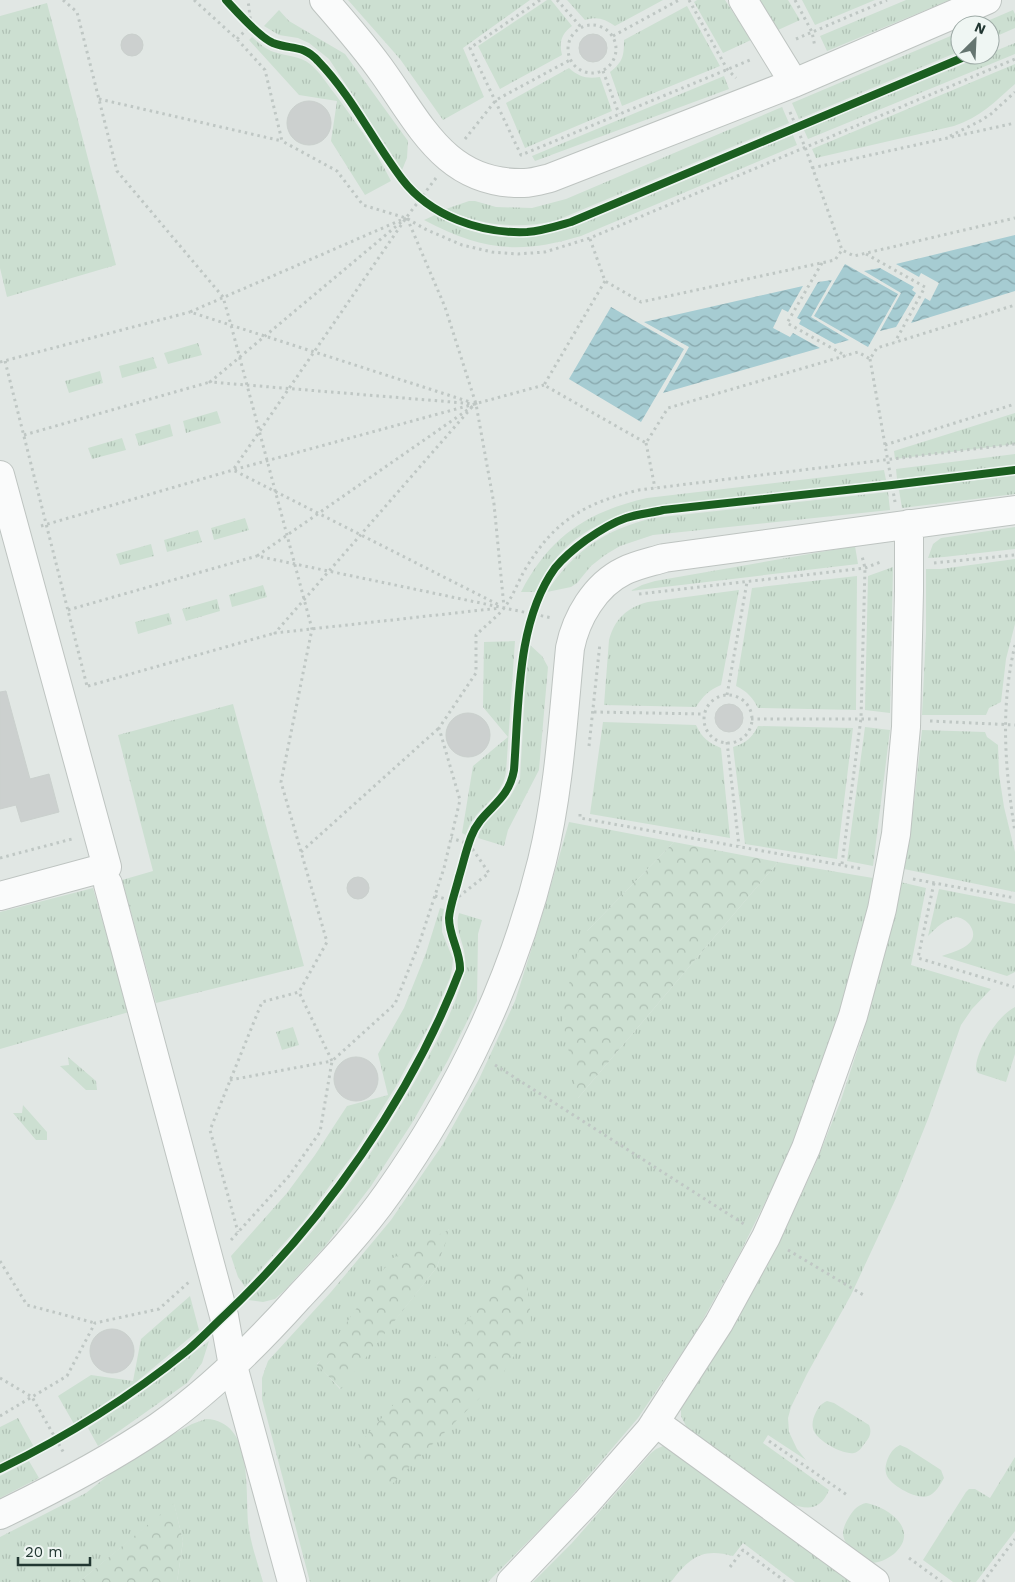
<svg xmlns="http://www.w3.org/2000/svg" width="1015" height="1582" viewBox="0 0 1015 1582" font-family="'Work Sans',sans-serif">
	<defs>
		<pattern id="grass-tufts" width="24" height="20" patternUnits="userSpaceOnUse" patternTransform="scale(1.25)"><rect width="24" height="20" fill="#ccdfd1"/><path d="M3 7l-1-3M5 7V3M7 7l1-3M15 17l-1-3M17 17v-4M19 17l1-3" fill="none" stroke="#afc0b4"/></pattern>
		<pattern id="forest-crowns" width="20" height="18" patternUnits="userSpaceOnUse" patternTransform="scale(1.25)"><rect width="20" height="18" fill="#ccdfd1"/><path d="M2 6a3 3 0 1 1 6 0M12 15a3 3 0 1 1 6 0" fill="none" stroke="#afc0b4"/></pattern>
		<pattern id="water-waves" width="16" height="10" patternUnits="userSpaceOnUse" patternTransform="scale(1.25)"><rect width="16" height="10" fill="#a6ccd2"/><path d="M0 5q4-4 8 0t8 0" fill="none" stroke="#87a6ab"/></pattern>
	</defs>
	<rect width="100%" height="100%" fill="#e1e7e4"/>
	<path fill="url(#grass-tufts)" fill-rule="evenodd" d="M348 0H530L463 48 484 97 443 120 400 59Z
		M547 0H551L572 26C561 34 559 43 562 55L500 89 478 46Z
		M567 0H663L615 26C605 19 597 16 585 20Z
		M697 0H725L751 40 723 53 694 2Z
		M760 0H788L800 20 778 30Z
		M802 0H875L815 25Z
		M906 0H950L827 51 820 36Z
		M47 3 116 265 7 297 0 268V16Z
		M687 6 720 66 622 106 610 72C623 62 624 56 624 40Z
		M279 10 289 21 345 54 408 141 407 158 402 170 329 59 309 43 298 38 279 35 264 26Z
		M1013 10 1015 14V28L990 39V25H978Z
		M960 32V51L799 119 792 103Z
		M252 37C259 43 265 49 274 52 286 56 300 56 310 64 320 72 327 84 335 94 355 121 376 150 391 181L365 195 331 141 337 101 299 95 249 40Z
		M1015 43V54L808 139 804 130 985 55H990V53Z
		M1015 64V84C996 101 979 118 954 126L816 158 812 149Z
		M569 68C579 77 587 79 600 77L612 111 525 148 506 103Z
		M724 76 729 89 535 161 532 156Z
		M782 107 789 123 555 221C518 229 480 226 446 209L469 201H475L496 207 532 208 566 199Z
		M793 135 797 145 581 236C518 255 481 250 424 220L435 215C483 243 528 242 579 225Z
		M198 343 202 355 168 364 164 353Z
		M153 357 157 368 122 378 119 366Z
		M100 371 103 383 69 393 65 381Z
		M217 411 221 423 186 433 183 421Z
		M1015 413V444L895 459 894 451Z
		M170 424 173 436 139 446 135 434Z
		M122 438 126 450 92 459 88 448Z
		M1015 454V465L897 479 896 469Z
		M884 470 886 480 651 508C596 520 560 539 535 592H521C550 536 587 512 647 498Z
		M1015 475V494L902 508 899 490Z
		M888 492 890 510 653 535 620 546 605 555 591 566 577 583 571 587 547 592C573 551 606 529 653 518Z
		M245 518 249 530 214 540 211 528Z
		M1015 527V549L944 557 928 558 933 544 941 538Z
		M198 530 202 542 167 552 164 540Z
		M151 544 154 556 120 565 116 554Z
		M855 546 858 564 630 591 642 585 655 581Z
		M1015 559V624L1006 659 1001 702 989 708 986 715H922L926 633V569H941Z
		M893 567 890 713 865 710 868 576Z
		M857 576 856 710 758 708C753 698 747 691 736 686L752 588Z
		M263 585 267 597 232 607 229 595Z
		M739 590 721 685C709 690 703 696 696 707L604 705 609 640C614 620 627 607 648 602Z
		M217 599 220 611 186 621 182 609Z
		M169 613 172 624 138 634 135 622Z
		M515 641 506 772C501 802 473 807 466 835L462 833 473 766 508 737 483 707 484 642Z
		M530 645 542 656 548 667 539 770 508 830 504 846 478 838 480 831 485 823 510 797 520 779 527 657Z
		M233 704 304 966 156 1003 122 880 153 871 118 735Z
		M603 722 696 725C702 738 709 743 721 748L730 838 590 814Z
		M758 726 853 728 837 859 745 844 733 747C746 743 752 738 758 726Z
		M865 727 890 730 873 866 847 861Z
		M922 730 985 732 987 737 998 745 999 774 1004 807 1015 852V892L904 869 914 803Z
		M569 822 674 842 587 931 578 1098 778 862 873 878 863 931 837 1025 788 1156 739 1255 696 1332 638 1418 562 1507 488 1582H310L262 1399V1378L268 1361 331 1292 391 1220 443 1144 479 1079 515 1001 545 906ZM449 1229 437 1267 340 1389 317 1364Z
		M900 882 926 888 911 965 991 989 972 1009 961 1025 928 1119 897 1196 851 1295 807 1374 791 1407 788 1418 789 1432 797 1449 806 1460 768 1435 763 1443 829 1490C820 1511 808 1510 788 1503L688 1430 681 1416V1408L739 1315 781 1238 815 1165 841 1100 862 1036 885 952Z
		M93 888 129 1012 0 1049V912Z
		M939 889 1015 904V972L1007 976 942 956C953 952 979 946 972 929 969 922 963 918 956 917 944 920 937 927 928 936Z
		M440 908 444 909 442 919V932L453 959 452 969 450 978 430 1024 395 1088 355 1152 302 1223 245 1287 238 1277 231 1256 287 1193 315 1155 347 1106 388 1095 378 1054 404 1008 426 953Z
		M459 913 482 920 478 934 477 1001 448 1060 412 1123 371 1186 326 1245 285 1290 275 1299 263 1302 248 1300C274 1273 300 1247 323 1218 359 1174 389 1126 418 1076 433 1048 454 1011 462 980 464 973 466 965 465 957 464 942 454 930 459 913Z
		M1015 1007V1054L1006 1082 978 1073 976 1070C975 1051 998 1015 1015 1007Z
		M293 1027 299 1045 282 1050 276 1032Z
		M68 1057 96 1081 97 1090H86L60 1066 69 1065Z
		M23 1105 47 1132V1140H36L13 1113H22Z
		M190 1296 199 1330 135 1383 74 1424 58 1396 91 1375 133 1381 141 1339Z
		M209 1341 202 1363 187 1383 98 1446 88 1428 137 1396Z
		M827 1401 834 1403 869 1425C872 1432 870 1437 865 1443 862 1447 859 1452 854 1453 843 1455 818 1441 814 1431 811 1425 813 1418 816 1412 819 1406 821 1404 827 1401Z
		M18 1418 34 1447 0 1463V1427Z
		M206 1419C256 1421 244 1495 249 1530 252 1547 258 1565 263 1582H177L183 1541 174 1504 79 1582H0V1537L86 1493 137 1453 192 1424Z
		M900 1445 907 1448 941 1470 944 1478C940 1485 935 1494 928 1496 917 1500 892 1486 887 1476 884 1469 886 1462 889 1456 892 1451 894 1448 900 1445Z
		M663 1446 669 1448 851 1582H795L743 1543 733 1556C702 1547 689 1558 671 1582H533L572 1543 650 1454 656 1449Z
		M1015 1457V1531L976 1582H953L923 1560 966 1492 969 1489H975L990 1498Z
		M29 1461 39 1478 0 1498V1476Z
		M866 1503C888 1507 919 1529 896 1552 890 1558 877 1565 868 1562 864 1560 860 1555 856 1552 842 1542 839 1533 849 1517 854 1509 858 1505 866 1503Z"/>
	<path fill="url(#forest-crowns)" d="M674 842 778 862 578 1098 561 1012 578 952 587 931Z
		M450 1229 437 1267 341 1389 317 1365 391 1259Z
		M524 1256 531 1320 517 1351 500 1378 388 1488 351 1453Z
		M174 1503 183 1541 177 1582H79Z"/>
	<path fill="url(#water-waves)" d="M1015 235V291L911 323 925 298 930 301 939 283 921 273 919 277 896 264Z
		M845 264 898 294 868 347 814 316Z
		M880 268 914 287 912 290 916 293 896 327 880 331 901 293 864 271Z
		M832 280 811 317 849 340 835 344 799 324 801 320 797 318 818 282Z
		M803 286 788 312 782 309 773 328 790 337 793 333 820 348 663 393 689 347 644 322Z
		M611 307 684 349 641 422 569 379Z"/>
	<path fill="#ccd0cf" stroke="#cad0cd" d="M579 48a14 14 0 1 1 28 0a14 14 0 1 1-28 0Z
		M121 45a11 11 0 1 1 22 0a11 11 0 1 1-22 0Z
		M287 123a22 22 0 1 1 44 0a22 22 0 1 1-44 0Z
		M6 691 30 779 49 774 59 812 21 822 16 805 0 809V692Z
		M715 718a14 14 0 1 1 28 0a14 14 0 1 1-28 0Z
		M446 735a22 22 0 1 1 44 0a22 22 0 1 1-44 0Z
		M347 888a11 11 0 1 1 22 0a11 11 0 1 1-22 0Z
		M334 1079a22 22 0 1 1 44 0a22 22 0 1 1-44 0Z
		M90 1351a22 22 0 1 1 44 0a22 22 0 1 1-44 0Z"/>
	<g fill="none" stroke-linecap="round" stroke-linejoin="round">
		<defs>
			<path id="minor" d="M324 0C345 24 366 48 384 74 422 128 448 185 524 183 532 183 542 180 550 178L794 83 987 0
				M743 0 794 83
				M0 475 107 867 0 896
				M108 884 224 1316 233 1366 292 1582
				M655 1422 875 1582
				M0 1515C54 1489 108 1461 158 1427 211 1390 256 1345 299 1297 330 1264 362 1230 388 1193 459 1093 513 979 542 861 559 792 563 719 570 648 576 618 595 585 624 571 636 565 651 562 664 558L1015 510
				M511 1582 586 1503 650 1430 719 1323 766 1237 806 1148 853 1016 882 909 896 834 906 727 909 591V524"/>
		</defs>
		<use href="#minor" stroke="#bec4c1" stroke-width="30"/>
		<path stroke="#bfc7c4" stroke-width="3" stroke-dasharray="2.5 4" stroke-linecap="butt" d="M63 0 77 12 117 171 223 297 231 325 312 629 281 782 327 942 299 992 262 1002 210 1130 238 1232
			M194 0 237 39 265 70 282 141 337 171 363 205 406 218 425 229 462 245 492 252 518 254 545 252 590 238 1015 59
			M540 0 470 48 521 155 750 60
			M557 0 581 27
			M689 0 727 69 736 78
			M795 0 812 32 815 47
			M568 49a24 24 0 1 1 48 0a24 24 0 1 1-48 0Z
			M613 36 679 0
			M237 39 251 25 248 0
			M796 39 887 0
			M603 71 619 114
			M99 99 282 141
			M790 112 805 147 842 250
			M950 136 980 121 991 114 1015 92
			M465 139 496 100 570 60
			M812 168 1015 123
			M436 178 406 218 233 470 499 605
			M406 218 210 382 476 404 257 556 552 618
			M407 218 445 307 476 404 494 504 504 607
			M401 220 190 312 470 402
			M590 239 605 281 641 302 835 260 842 250 854 256 1015 218
			M866 254 925 287 895 342
			M822 263 787 323 846 356
			M605 281 544 385 646 443 668 408 858 352 870 359 877 348 1015 305
			M870 359 895 502
			M5 361 87 686
			M0 362 190 312
			M472 407 275 633 500 608
			M24 435 210 382
			M646 443 655 488
			M885 445 1015 404
			M41 526 233 470 544 385
			M934 563 1015 555
			M639 594 865 568 883 561
			M68 610 257 556
			M1015 645C1000 708 1005 769 1015 832
			M88 686 275 633
			M727 695 747 582
			M704 719a24 24 0 1 1 48 0a24 24 0 1 1-48 0Z
			M594 712 704 714
			M751 719H881
			M930 721 1015 725
			M727 742 739 846
			M589 746 600 643
			M580 814V818L863 869
			M301 852 439 728
			M0 858 72 839
			M842 864 861 718 865 568 862 556
			M913 879 1015 898
			M934 883 918 958 1014 987
			M435 896 453 901 489 873 469 844 451 838
			M495 1065 744 1224
			M230 1080 332 1061 299 992
			M231 1240 289 1176 320 1132 332 1061 395 1004 420 941 444 868 460 800 439 728 476 673V635C485 626 496 618 504 608 513 597 518 581 526 568 555 520 585 503 639 490L1015 444
			M788 1250 865 1296
			M0 1261 27 1305 95 1323
			M0 1378 32 1397 65 1455
			M0 1416 67 1376 95 1323 159 1309 189 1282
			M769 1441 847 1495
			M909 1558 942 1582
			M730 1567 743 1550 786 1582
			M983 1582 1015 1539"/>
		<use href="#minor" stroke="#fafbfb" stroke-width="28"/>
		<defs>
			<path id="cycleway" d="M226 0C237 12 259 37 273 43 291 50 303 44 318 61 352 96 373 141 402 179 430 216 481 234 527 232 542 231 557 226 571 222L969 55
				M0 1469C66 1437 130 1397 188 1350 201 1339 213 1326 226 1314 323 1222 412 1096 460 970 461 952 449 937 449 918 450 905 456 890 459 877 463 864 466 850 471 837 482 808 508 804 514 770 519 706 516 622 555 568 564 557 575 548 586 540 599 531 611 523 626 518 638 514 651 513 663 510L892 485 1015 470"/>
		</defs>
		<use href="#cycleway" stroke="#eff6f3" stroke-width="11"/>
		<use href="#cycleway" stroke="#1b5e20" stroke-width="8"/>
	</g>
	<g transform="translate(975 40) rotate(24)"><circle r="24" fill="#eff6f3" stroke="#9daaa6"/>
	<path d="M0-4L9 19L0 12L-9 19Z" fill="#657570"/>
	<text y="-8" font-size="14" font-weight="bold" text-anchor="middle" fill="#223732">N</text>
	</g>
	<path d="M18 1557v8h72v-8" fill="none" stroke="#223732" stroke-width="2.5"/>
	<text x="25" y="1557" font-size="15" fill="#223732" stroke="#eff6f3" stroke-width="4" paint-order="stroke">20 m</text>
</svg>
